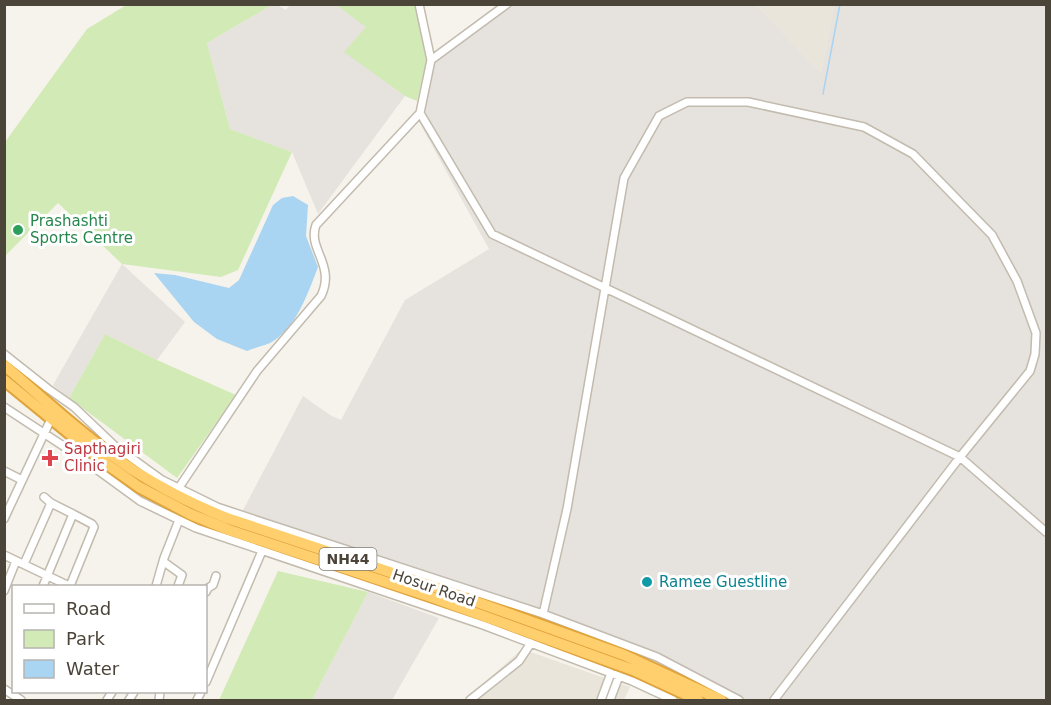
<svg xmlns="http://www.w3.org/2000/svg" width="1051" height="705" viewBox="0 0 1051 705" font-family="'DejaVu Sans',sans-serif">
	<rect width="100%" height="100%" fill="#f6f3ec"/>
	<path fill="#eae5da" d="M756 5H834L821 73Z
		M522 649 630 687 624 700H465Z"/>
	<path fill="#e6e2dd" d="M272 5H277L286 10 290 5H336L367 27 345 52 405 96 318 214 292 152 230 129 207 43Z
		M505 5H756L821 73 834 5H1046V700H747L657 655 242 512 303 396 330 415 341 420 405 300 489 249 418 120 433 59Z
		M122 264 185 322 157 360 105 334 69 398 53 385Z
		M368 592 439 618 392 700H312Z"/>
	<path fill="#d2eab5" d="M128 4 272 5 207 43 230 129 292 152 238 270 221 277 122 264 58 203 5 256V142L87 29Z
		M336 5H415L427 60 417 101 405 96 344 52 366 27Z
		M105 334 157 360 236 395 177 478 69 398Z
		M278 571 368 592 312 700H219Z"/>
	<path fill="#a9d4f2" d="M293 196 308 205 306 236 318 267C308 293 296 329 270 343 263 346 254 348 247 351L217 339 194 322 154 273 175 275 229 288 239 280 273 205 282 198Z"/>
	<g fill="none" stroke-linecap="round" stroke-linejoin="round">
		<path stroke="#a9d4f2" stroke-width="1.5" d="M823 94 840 4"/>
		<defs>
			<path id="minor" d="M419 4 431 60
				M507 4 431 60 420 113 492 234 960 457 1046 532
				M4 354 47 388 74 407 115 446 162 480 217 507 259 521 543 614 657 657 739 700
				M4 407 77 455 140 501 196 528 483 625 632 681 673 700
				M4 471 22 480
				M178 489 257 371 321 296C336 265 307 249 316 225L420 113
				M4 519 51 419
				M4 555 69 586
				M164 562 182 575 178 586
				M24 564 51 503
				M43 586 73 514 51 503 44 497
				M70 586 94 527 92 524 73 514
				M156 586 164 558 179 520
				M4 591 16 561
				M206 592 208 588 213 585 216 576
				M543 614 567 509 624 178 659 116 687 102H748L864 127 913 154 992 235 1017 281 1036 333 1035 354 1030 371 960 457 774 700
				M206 682 262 551
				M4 689 21 700
				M107 700 112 692
				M129 700 134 692
				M159 700 160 692
				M197 700 201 692
				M470 700 519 661 531 643
				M601 700 611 673
				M610 700 619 676"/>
			<path id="highway" d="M4 365C46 401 87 439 133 470 163 489 194 505 227 518L435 587 624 655 721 700
				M4 380 108 465 139 487 190 514 229 530 431 597 633 670 698 700"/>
		</defs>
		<use href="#minor" stroke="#c2bbae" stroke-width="10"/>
		<use href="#highway" stroke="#e0a43c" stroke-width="14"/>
		<use href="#minor" stroke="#fff" stroke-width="7"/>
		<use href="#highway" stroke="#ffcf6e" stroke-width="10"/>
	</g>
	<circle fill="#2e9e5b" stroke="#fff" stroke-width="2" cx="18" cy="230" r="6"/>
	<path fill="#e0444e" stroke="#fff" stroke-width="2" d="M47 449h6v6h6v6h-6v6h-6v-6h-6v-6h6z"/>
	<circle fill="#0f9aa8" stroke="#fff" stroke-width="2" cx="647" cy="582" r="6"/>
	<g text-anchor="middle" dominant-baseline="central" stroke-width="6" stroke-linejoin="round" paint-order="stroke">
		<rect fill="#fff" stroke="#817c74" stroke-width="1.5" x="319.5" y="548" width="57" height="22" rx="4.5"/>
		<g font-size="14" font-weight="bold" fill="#4b4439">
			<text x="348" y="559">NH44</text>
		</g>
		<g font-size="15" fill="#27864d" stroke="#fff" text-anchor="start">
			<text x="30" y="221">Prashashti<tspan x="30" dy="17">Sports Centre</tspan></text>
		</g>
		<g font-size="15" fill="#be3a42" stroke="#fff" text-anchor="start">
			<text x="64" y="449">Sapthagiri<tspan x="64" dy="17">Clinic</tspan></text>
		</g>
		<g font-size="15" fill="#0d838f" stroke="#fff" text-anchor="start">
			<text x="659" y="582">Ramee Guestline</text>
		</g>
		<g font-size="15" fill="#4b4439" stroke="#fff">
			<text transform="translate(434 588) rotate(19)">Hosur Road</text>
		</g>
	</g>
	<rect width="1051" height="705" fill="none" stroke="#4b4439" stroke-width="12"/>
	<rect x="12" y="585" width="195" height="108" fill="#ffffff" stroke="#b7b4b0" stroke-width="1.5"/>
	<rect x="24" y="604" width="30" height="9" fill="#ffffff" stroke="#b7b4b0" stroke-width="1.5"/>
	<text x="66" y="615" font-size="18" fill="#4b4439">Road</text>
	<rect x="24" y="630" width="30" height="18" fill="#d2eab5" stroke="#b7b4b0" stroke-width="1.5"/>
	<text x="66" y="645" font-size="18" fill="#4b4439">Park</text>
	<rect x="24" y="660" width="30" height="18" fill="#a9d4f2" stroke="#b7b4b0" stroke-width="1.5"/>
	<text x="66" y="675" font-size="18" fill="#4b4439">Water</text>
</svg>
